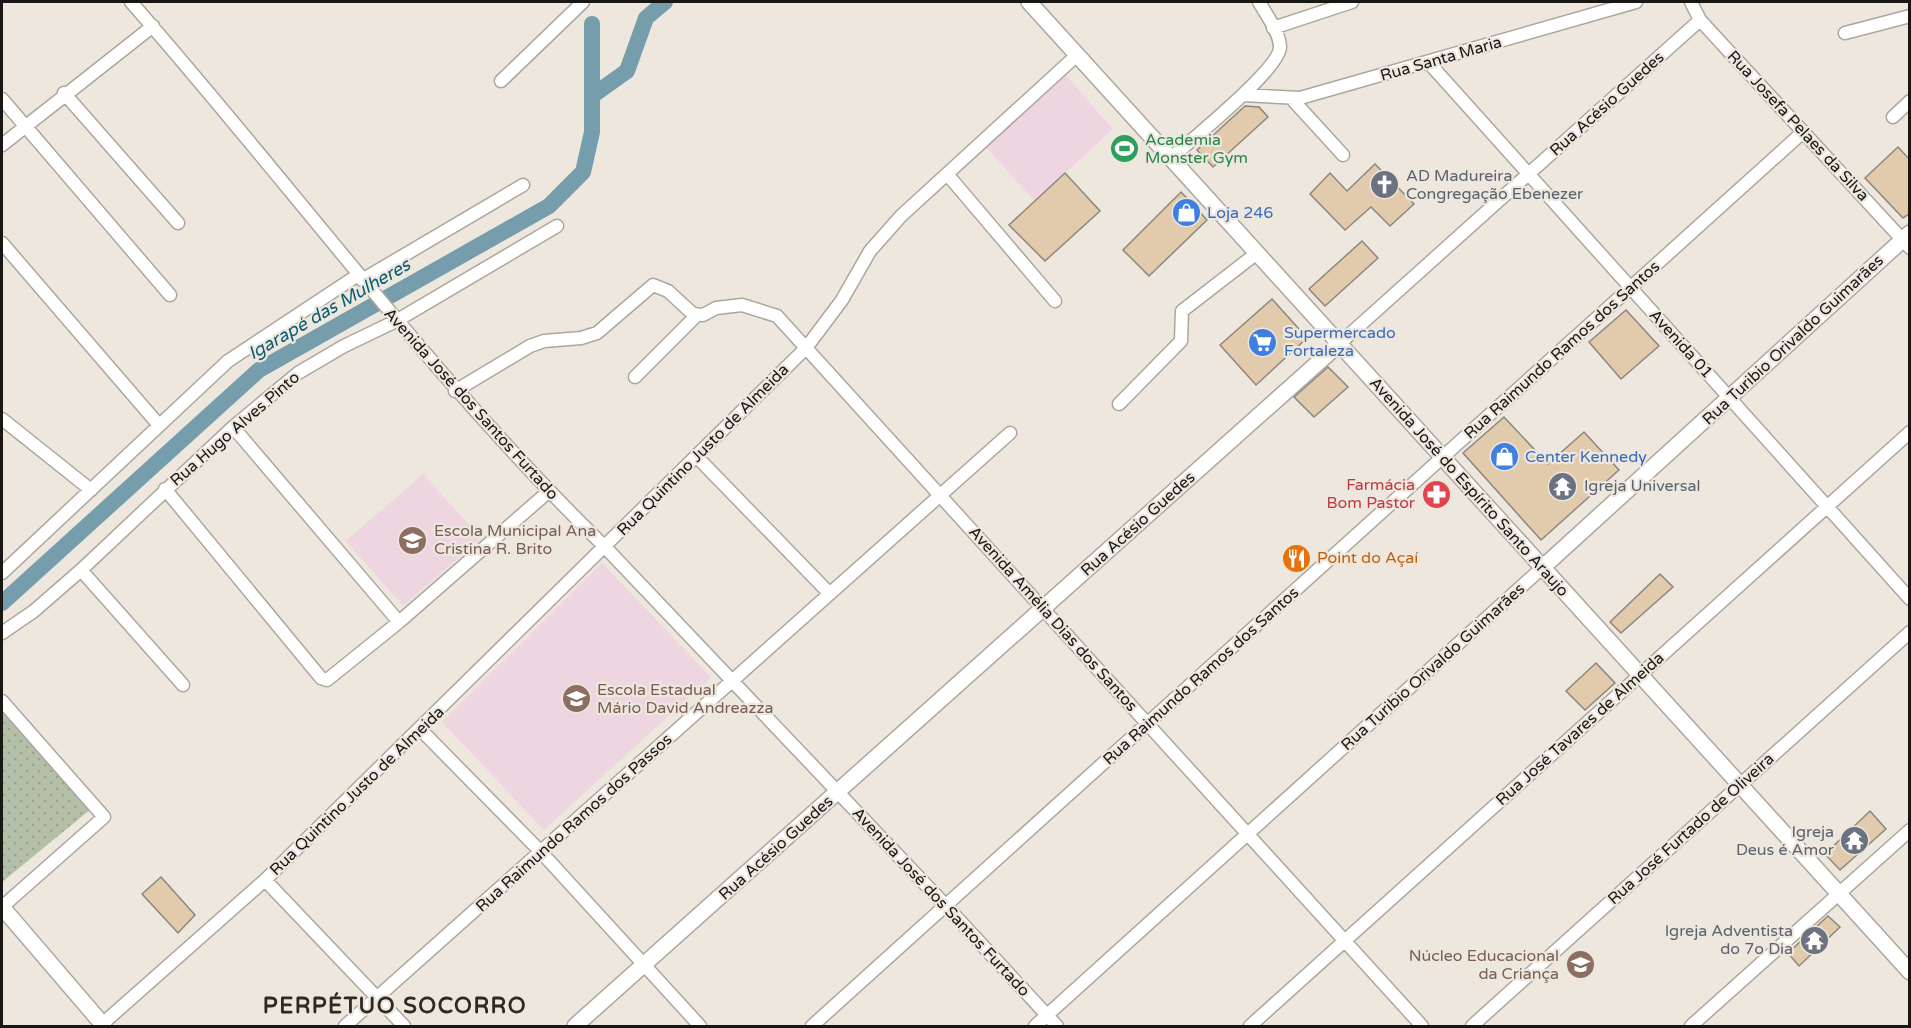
<svg xmlns="http://www.w3.org/2000/svg" width="1911" height="1028" viewBox="0 0 1911 1028" font-family="'Varela Round',sans-serif">
	<defs>
		<pattern id="park-dots" width="8" height="8" patternUnits="userSpaceOnUse" patternTransform="scale(1.5)"><rect width="8" height="8" fill="#b4bfa8"/><path d="M2 2h.1M6 6h.1" fill="none" stroke="#9aa390" stroke-width="1.8" stroke-linecap="round"/></pattern>
	</defs>
	<rect width="100%" height="100%" fill="#ede7de"/>
	<path fill="#eed6e1" d="M1061 70 1113 129 1035 201 981 142Z
		M423 474 481 538 403 606 346 541Z
		M602 563 711 677 544 830 442 722Z"/>
	<path fill="url(#park-dots)" d="M2 706 91 809 2 882Z"/>
	<g fill="none" stroke-linecap="round" stroke-linejoin="round">
		<path stroke="#759dab" stroke-width="16" d="M592 96 627 71 646 18 665 2
			M2 603 259 370 549 206 583 172 592 132V24"/>
	</g>
	<path fill="#e2cbac" stroke="#8c867e" stroke-width="1.5" d="M1245 106 1259 107 1268 117 1213 167 1197 150Z
		M1898 147 1910 160V213L1903 218 1865 178Z
		M1375 164 1414 204 1390 226 1371 207 1345 230 1310 194 1330 173 1347 191Z
		M1065 173 1100 211 1045 261 1009 225Z
		M1181 192 1207 220 1149 276 1123 250Z
		M1362 241 1378 258 1325 306 1309 289Z
		M1272 299 1307 338 1256 385 1220 345Z
		M1626 310 1659 346 1621 379 1589 342Z
		M1328 367 1348 387 1314 417 1294 397Z
		M1504 417 1548 464 1584 432 1619 470 1541 540 1463 453Z
		M1660 574 1673 587 1621 633 1610 622Z
		M1596 663 1615 683 1585 710 1566 691Z
		M1870 811 1886 829 1840 870 1825 854Z
		M161 877 195 915 178 933 142 894Z
		M1828 916 1840 927 1799 966 1788 953Z"/>
	<g fill="none" stroke-linecap="round" stroke-linejoin="round">
		<defs>
			<path id="minor" d="M131 2C291 184 430 376 605 547L946 906 1057 1026
				M1691 2 1700 20 1910 248
				M1273 28 1352 2
				M1845 33 1910 16
				M1429 63 1910 599
				M501 81 583 2
				M64 93 178 223
				M1243 95 1300 98 1636 2
				M1291 98 1343 155
				M2 99 170 295
				M1893 117 1910 101
				M2 145 153 26
				M1171 158C1190 141 1280 69 1280 47 1280 33 1266 14 1259 2
				M947 174 1055 301
				M2 243 158 424
				M362 280 523 185
				M1339 344 1700 20
				M635 377 697 315
				M455 391 530 346 544 341 581 338 597 333 653 285 668 291 693 314 703 315 716 308 742 305 777 316 1422 1026
				M1119 404 1181 341 1182 311 1257 253
				M2 419 91 490
				M233 427 399 622
				M696 456 829 593
				M165 489 321 678 327 680 399 622 548 492
				M81 570 183 685
				M2 573 228 361 358 275
				M2 633 34 611 81 570 233 427 298 373 344 346 396 321 557 226
				M2 701 104 817 2 907
				M420 729 541 852 700 1026
				M265 880 404 1026
				M100 1026 265 880 806 348 842 300 870 251 901 216 1077 55
				M345 1026 1010 433
				M812 1026 1803 132
				M1035 1026 1542 568
				M1250 1026 1910 432
				M1472 1026 1910 632
				M1691 1026 1910 830"/>
			<path id="tertiary" d="M1029 2 1910 972
				M1542 568 1910 233
				M2 907 104 1026
				M575 1026 1339 344"/>
		</defs>
		<use href="#minor" stroke="#ada69f" stroke-width="15"/>
		<use href="#tertiary" stroke="#ada69f" stroke-width="18"/>
		<use href="#minor" stroke="#fff" stroke-width="12"/>
		<use href="#tertiary" stroke="#fff" stroke-width="15"/>
	</g>
	<defs>
		<symbol id="stadium-disc" viewBox="-11 -11 22 22"><circle r="9.5" fill="#2e9e5b" stroke="#ede7de"/><path d="M0-5a6.5 5 0 1 0 0 10a6.5 5 0 1 0 0-10ZM-3.5-1.8h7v3.6h-7Z" fill="#fff"/></symbol>
		<symbol id="church-disc" viewBox="-11 -11 22 22"><circle r="9.5" fill="#6b7280" stroke="#ede7de"/><path d="M-1.2-6h2.4v3.5h3.3v2.4h-3.3V6h-2.4V-.1h-3.3v-2.4h3.3Z" fill="#fff"/></symbol>
		<symbol id="shop-disc" viewBox="-11 -11 22 22"><circle r="9.5" fill="#3f7fe0" stroke="#ede7de"/><path d="M-5-2.5h2.3a2.7 3.5 0 0 1 5.4 0H5L5.5 6h-11ZM-1.5-2.5h3a1.5 2.3 0 0 0-3 0Z" fill="#fff"/></symbol>
		<symbol id="supermarket-disc" viewBox="-11 -11 22 22"><circle r="9.5" fill="#3f7fe0" stroke="#ede7de"/><path d="M-6-5.5h2.5l.6 2H6L4.5 2H-2.5L-4.4-4H-6ZM-1.5 3.2a1.3 1.3 0 1 0 .1 0ZM3 3.2a1.3 1.3 0 1 0 .1 0Z" fill="#fff"/></symbol>
		<symbol id="temple-disc" viewBox="-11 -11 22 22"><circle r="9.5" fill="#6b7280" stroke="#ede7de"/><path d="M0-6L5-2H3V0L6.5 2.5H4V6H1.5V3h-3V6H-4V2.5H-6.5L-3 0V-2H-5Z" fill="#fff"/></symbol>
		<symbol id="pharmacy-disc" viewBox="-11 -11 22 22"><circle r="9.5" fill="#e0444e" stroke="#ede7de"/><path d="M-2-6h4v4h4v4h-4v4h-4v-4h-4v-4h4Z" fill="#fff"/></symbol>
		<symbol id="school-disc" viewBox="-11 -11 22 22"><circle r="9.5" fill="#8d6e63" stroke="#ede7de"/><path d="M0-5L7-2L0 1L-7-2ZM-4 1L0 2.5L4 1V4Q0 6-4 4Z" fill="#fff"/></symbol>
		<symbol id="restaurant-disc" viewBox="-11 -11 22 22"><circle r="9.5" fill="#e8710a" stroke="#ede7de"/><path d="M-5-6h1v4h1v-4h1v4h1v-4h1v5L-1.5 .5V6h-2V.5L-5-1ZM5-6V6H3V1.5H1.5Q1.5-4 5-6Z" fill="#fff"/></symbol>
	</defs>
	<g fill-rule="evenodd">
		<use href="#stadium-disc" x="1108" y="132" width="33" height="33"/>
		<use href="#church-disc" x="1368" y="168" width="33" height="33"/>
		<use href="#shop-disc" x="1170" y="196" width="33" height="33"/>
		<use href="#supermarket-disc" x="1246" y="326" width="33" height="33"/>
		<use href="#shop-disc" x="1488" y="440" width="33" height="33"/>
		<use href="#temple-disc" x="1546" y="470" width="33" height="33"/>
		<use href="#pharmacy-disc" x="1420" y="478" width="33" height="33"/>
		<use href="#school-disc" x="396" y="524" width="33" height="33"/>
		<use href="#restaurant-disc" x="1280" y="542" width="33" height="33"/>
		<use href="#school-disc" x="560" y="682" width="33" height="33"/>
		<use href="#temple-disc" x="1838" y="824" width="33" height="33"/>
		<use href="#temple-disc" x="1798" y="924" width="33" height="33"/>
		<use href="#school-disc" x="1564" y="948" width="33" height="33"/>
	</g>
	<g text-anchor="middle" dominant-baseline="central" stroke-width="4.5" stroke-linejoin="round" paint-order="stroke">
		<g font-size="16" fill="#191714" stroke="#ede7de">
			<text transform="translate(1441 59) rotate(-16)">Rua Santa Maria</text>
			<text transform="translate(1607 104) rotate(-42)">Rua Acésio Guedes</text>
			<text transform="translate(1798 126) rotate(47)">Rua Josefa Pelaes da Silva</text>
			<text transform="translate(1793 340) rotate(-43)">Rua Turibio Orivaldo Guimarães</text>
			<text transform="translate(1681 344) rotate(48)">Avenida 01</text>
			<text transform="translate(1562 350) rotate(-42)">Rua Raimundo Ramos dos Santos</text>
			<text transform="translate(471 404) rotate(48)">Avenida José dos Santos Furtado</text>
			<text transform="translate(235 429) rotate(-41)">Rua Hugo Alves Pinto</text>
			<text transform="translate(703 450) rotate(-45)">Rua Quintino Justo de Almeida</text>
			<text transform="translate(1469 487) rotate(48)">Avenida José do Espírito Santo Araujo</text>
			<text transform="translate(1138 524) rotate(-42)">Rua Acésio Guedes</text>
			<text transform="translate(1053 619) rotate(48)">Avenida Amélia Dias dos Santos</text>
			<text transform="translate(1433 667) rotate(-42)">Rua Turibio Orivaldo Guimarães</text>
			<text transform="translate(1201 676) rotate(-42)">Rua Raimundo Ramos dos Santos</text>
			<text transform="translate(1580 729) rotate(-42)">Rua José Tavares de Almeida</text>
			<text transform="translate(357 791) rotate(-44)">Rua Quintino Justo de Almeida</text>
			<text transform="translate(574 823) rotate(-42)">Rua Raimundo Ramos dos Passos</text>
			<text transform="translate(1691 829) rotate(-42)">Rua José Furtado de Oliveira</text>
			<text transform="translate(776 848) rotate(-42)">Rua Acésio Guedes</text>
			<text transform="translate(941 902) rotate(47)">Avenida José dos Santos Furtado</text>
		</g>
		<g font-size="16" fill="#27864d" stroke="#ede7de" text-anchor="start">
			<text x="1145" y="140">Academia<tspan x="1145" dy="18">Monster Gym</tspan></text>
		</g>
		<g font-size="16" fill="#5b616d" stroke="#ede7de" text-anchor="start">
			<text x="1406" y="176">AD Madureira<tspan x="1406" dy="18">Congregação Ebenezer</tspan></text>
			<text x="1584" y="486">Igreja Universal</text>
			<text x="1834" y="832" text-anchor="end">Igreja<tspan x="1834" dy="18">Deus é Amor</tspan></text>
			<text x="1793" y="931" text-anchor="end">Igreja Adventista<tspan x="1793" dy="18">do 7o Dia</tspan></text>
		</g>
		<g font-size="16" fill="#366cbe" stroke="#ede7de" text-anchor="start">
			<text x="1207" y="213">Loja 246</text>
			<text x="1284" y="333">Supermercado<tspan x="1284" dy="18">Fortaleza</tspan></text>
			<text x="1525" y="457">Center Kennedy</text>
		</g>
		<g font-size="16" fill="#be3a42" stroke="#ede7de" text-anchor="end">
			<text x="1415" y="485">Farmácia<tspan x="1415" dy="18">Bom Pastor</tspan></text>
		</g>
		<g font-size="16" fill="#785e54" stroke="#ede7de" text-anchor="start">
			<text x="434" y="531">Escola Municipal Ana<tspan x="434" dy="18">Cristina R. Brito</tspan></text>
			<text x="597" y="690">Escola Estadual<tspan x="597" dy="18">Mário David Andreazza</tspan></text>
			<text x="1559" y="956" text-anchor="end">Núcleo Educacional<tspan x="1559" dy="18">da Criança</tspan></text>
		</g>
		<g font-size="16" fill="#c56008" stroke="#ede7de" text-anchor="start">
			<text x="1317" y="558">Point do Açaí</text>
		</g>
		<g font-size="18" font-style="italic" fill="#095c72" stroke="#ede7de">
			<text transform="translate(329 309) rotate(-30)">Igarapé das Mulheres</text>
		</g>
		<g font-size="22" font-weight="bold" letter-spacing="1.5" fill="#2e2922" stroke="#ede7de">
			<text x="395" y="1006">PERPÉTUO SOCORRO</text>
		</g>
	</g>
	<rect width="1911" height="1028" fill="none" stroke="#191714" stroke-width="6"/>
</svg>
